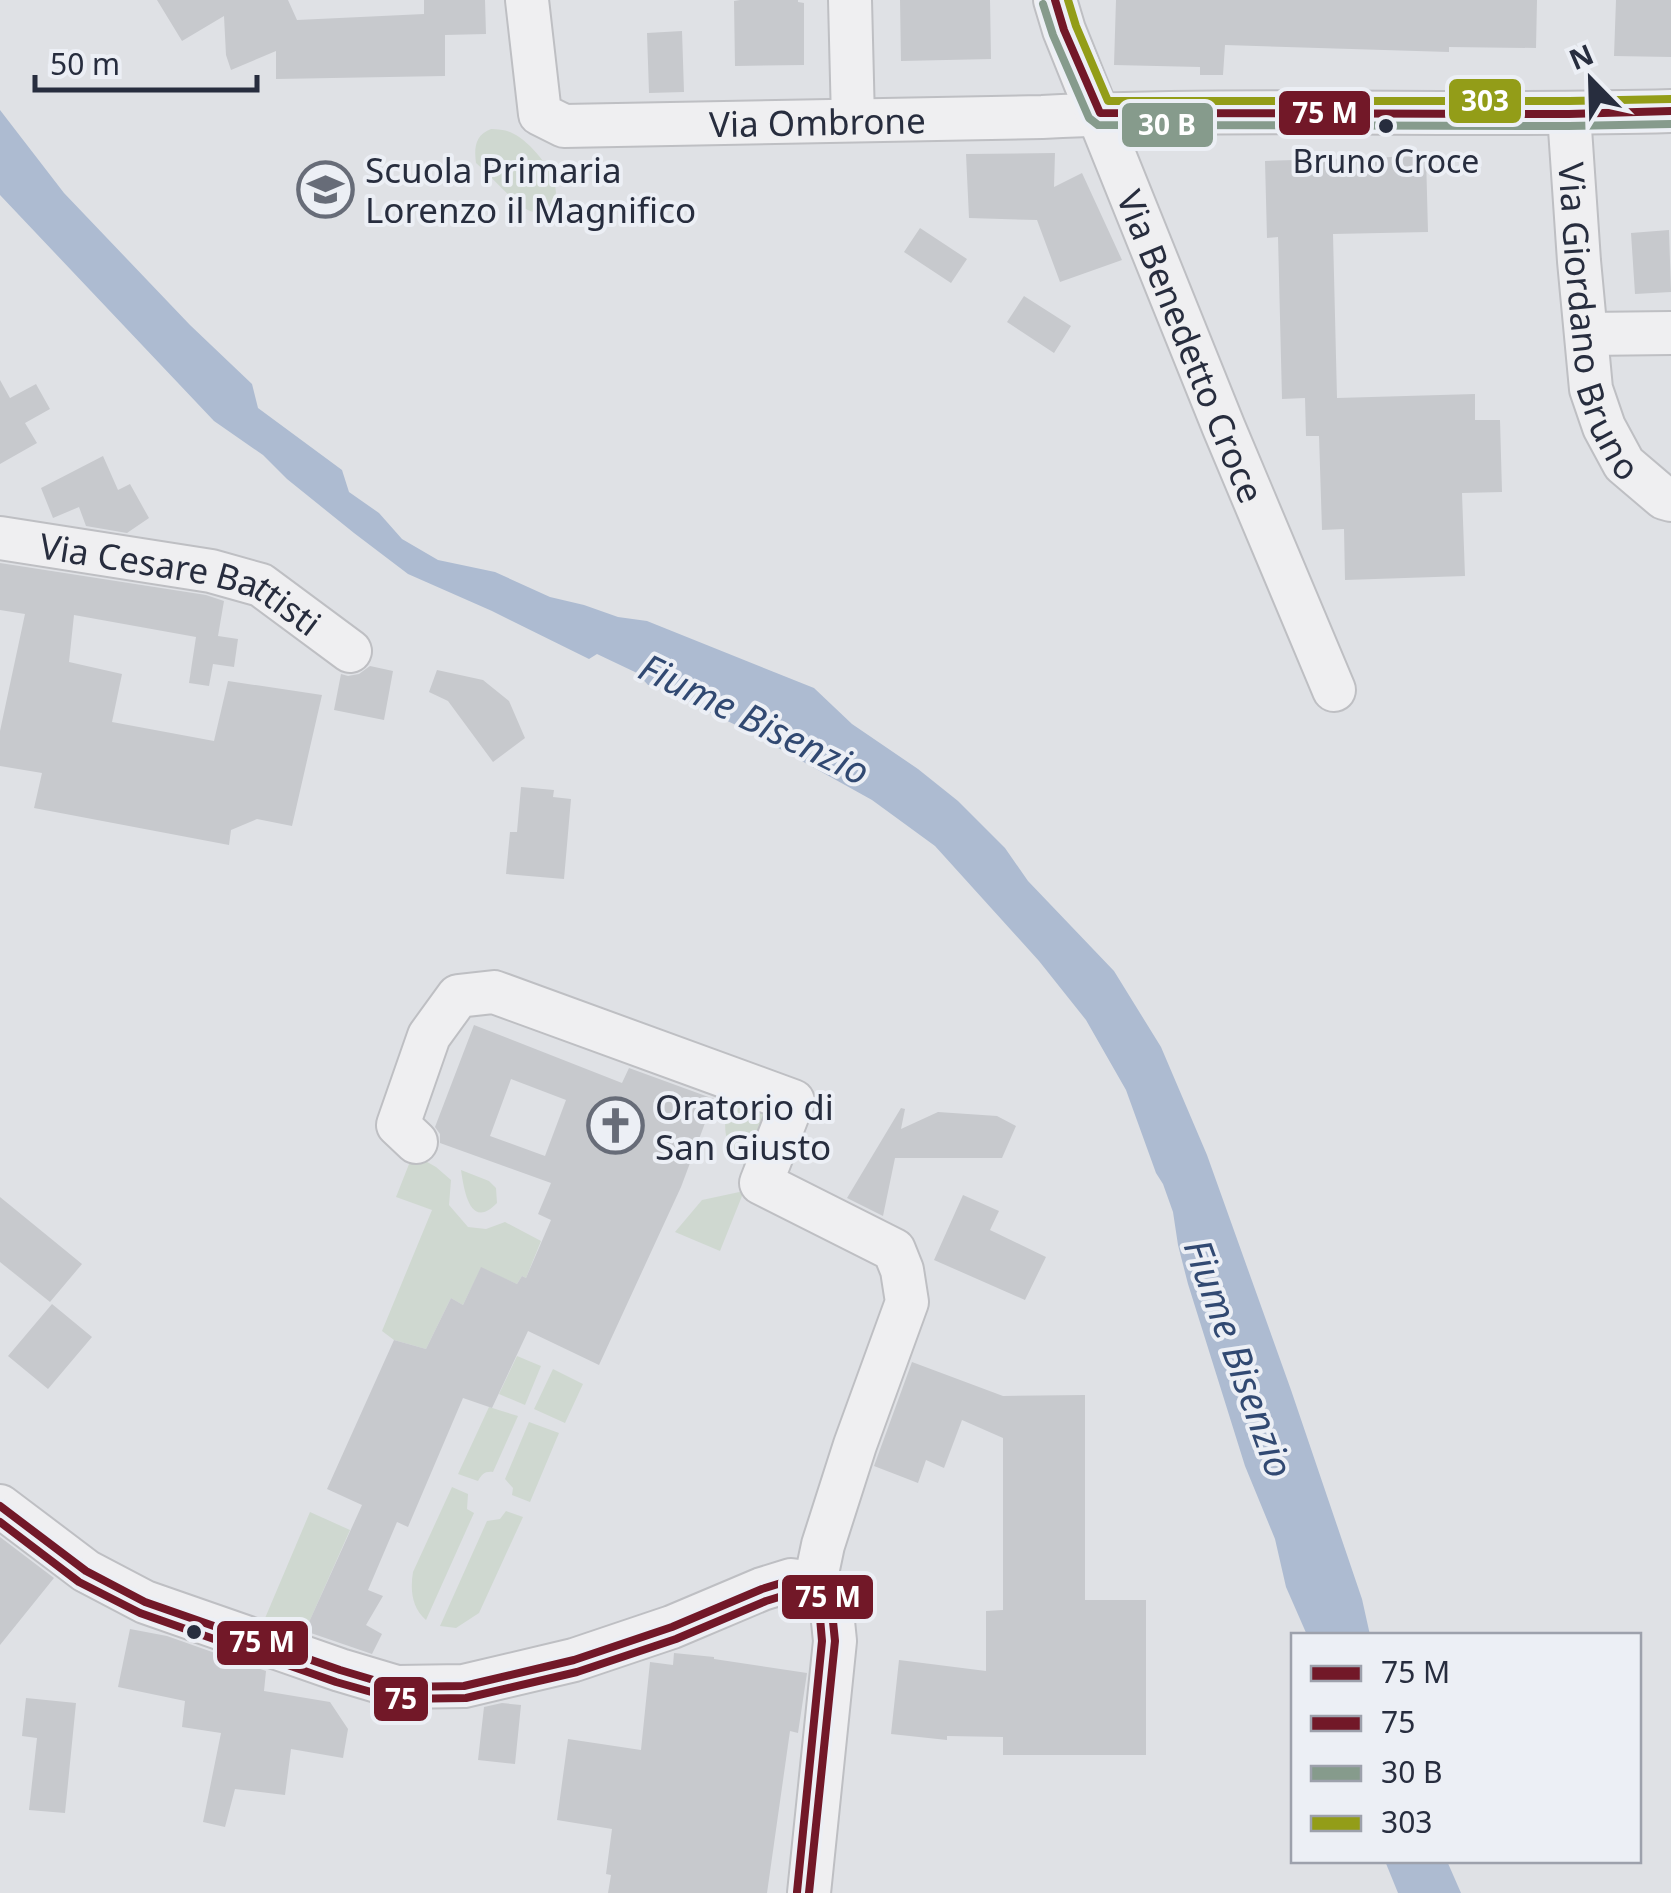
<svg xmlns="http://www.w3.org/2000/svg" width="1671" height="1893" viewBox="0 0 1671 1893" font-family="'Noto Sans',sans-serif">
	<rect width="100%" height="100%" fill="#dfe1e5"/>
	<path fill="#cfd8d0" d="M491 129C499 129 507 130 514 134 533 143 576 193 545 210 541 212 535 213 530 211 518 207 488 173 476 163 474 148 475 135 491 129Z
		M728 1094 777 1113 752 1173C730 1151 721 1140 727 1109L723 1104Z
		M413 1154 436 1167 451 1180 449 1205 468 1227 486 1229 505 1222 541 1241 526 1278 522 1276 517 1284 481 1268 463 1305 451 1298 426 1349 394 1340 382 1331 432 1210 396 1197Z
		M461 1170 489 1181 496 1188 497 1203C470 1231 464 1190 461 1170Z
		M744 1191 720 1251 675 1232 702 1200Z
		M517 1356 541 1366 525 1405 499 1394Z
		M553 1369 583 1384 565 1423 534 1409Z
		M489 1407 518 1416 493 1472C485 1471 482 1474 478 1481L458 1474Z
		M529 1422 559 1433 530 1502 512 1495 513 1488 505 1479Z
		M452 1487 468 1494 467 1509 474 1513 426 1620C412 1608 410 1590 413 1572Z
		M506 1511 523 1517 479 1613 456 1628 440 1626 487 1521 500 1519Z
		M310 1512 350 1530 310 1620 304 1630 295 1626 289 1643 260 1630Z"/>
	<path fill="#adbbd1" d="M0 110 64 193 190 325 252 384 258 408 342 470 349 492 379 513 402 539 438 560 495 572 550 597 584 605 618 617 647 621 814 688 852 724 918 769 958 801 1005 848 1028 881 1114 971 1161 1047 1207 1155 1291 1390 1362 1599 1370 1635H1307L1286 1587 1275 1539 1245 1466 1188 1284 1178 1245 1173 1212 1163 1184 1156 1173 1126 1090 1086 1020 1039 961 935 846 872 800 746 730 653 685H648L637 673 597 654 589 659 492 611 408 574 354 533 287 479 263 455 214 421 0 195Z
		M1385 1861H1447L1461 1893H1398Z"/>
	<path fill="#c7c9cd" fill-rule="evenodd" d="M157 0H288L297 20 424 14V0H485L486 34 445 35V76L276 79V51L231 70 226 55 224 16 182 41Z
		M740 0H798V2L804 3V65L735 66 734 1Z
		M900 0H990L991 59 901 61Z
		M1116 0H1537L1536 48 1449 47V52L1225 45 1223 75H1200V67L1114 65Z
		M1616 0H1671V57L1614 56Z
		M682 31 684 92 649 93 647 33Z
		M1055 153 1054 187 1082 173 1122 260 1060 282 1037 220 969 218 966 154Z
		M1426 156 1428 232 1333 234 1337 398 1475 394V420H1500L1502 492 1462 493 1465 576 1345 580 1344 529 1322 530 1319 436H1306L1305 398 1282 399 1278 237 1267 238 1265 161Z
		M920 228 967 259 951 283 904 252Z
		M1669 230 1671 292 1635 294 1631 233Z
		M1024 296 1071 326 1054 353 1007 322Z
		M0 380 10 398 36 384 50 409 25 423 37 443 0 464Z
		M103 456 118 490 130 484 149 518 127 533 86 526 79 507 53 518 41 488Z
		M0 563 206 595 224 601 218 636 238 639 234 667 213 664 209 686 189 683 196 637 74 615 69 662 122 674 112 722 214 741 228 681 322 695 292 826 257 819 231 830 229 845 34 808 42 773 0 766V731L25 614 0 610Z
		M370 666 393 671 384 720 334 710 341 674 348 676 359 674Z
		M437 670 483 680 509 701 525 738 493 762 448 701 429 692Z
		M521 787 554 790 553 797 571 799 564 879 506 874 510 832H517Z
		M474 1025 622 1083 629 1068 714 1099 681 1187 599 1365 528 1331 492 1408 463 1398 408 1527 397 1522 368 1590 383 1596 366 1625 382 1634 372 1654 305 1631 362 1505 327 1489 394 1340 426 1349 451 1298 463 1305 481 1267 517 1284 522 1276 526 1278 551 1220 538 1214 551 1183 440 1143V1134L435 1127ZM511 1079 566 1100 545 1156 490 1136Z
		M901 1108 905 1109 901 1129 938 1112 997 1116 1016 1126 1002 1158H895L883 1216 847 1198Z
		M963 1195 999 1211 990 1230 1046 1257 1025 1300 934 1260Z
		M0 1197 82 1264 50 1302 0 1262Z
		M52 1304 92 1337 48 1389 8 1356Z
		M912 1362 1003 1396 1085 1395V1600H1146V1755H1003V1737L947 1736V1740L891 1734 899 1660 986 1671V1611L1003 1610V1438L962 1420 944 1468 926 1460 918 1483 874 1466Z
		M0 1537 54 1578 0 1645Z
		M130 1629 167 1636 266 1671 264 1691 330 1702 348 1729 343 1758 291 1749 285 1795 235 1789 225 1827 203 1822 221 1733 182 1727 185 1701 118 1687Z
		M674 1653 714 1657V1659L807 1673 798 1733 790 1731 767 1893H608L611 1875 606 1874 612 1829 557 1820 568 1739 641 1750 650 1662 673 1665Z
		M26 1698 76 1703 65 1813 29 1810 37 1738 22 1736Z
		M502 1703 521 1705 515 1764 478 1760 484 1707Z"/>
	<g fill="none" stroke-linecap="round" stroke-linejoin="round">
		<defs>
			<g id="minor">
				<path id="s1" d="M527 0 540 114 564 126 1042 117C1252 107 1462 117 1671 111"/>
				<path d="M850 0 853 120"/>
				<path id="s2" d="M1055 0 1064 30 1224 428 1334 690"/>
				<path id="s3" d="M1569 114 1579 261 1591 389 1604 427 1624 464 1664 498 1671 500"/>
				<path d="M1587 334 1671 333"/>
				<path id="s4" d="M0 538 211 571 261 585 350 651"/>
				<path d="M416 1142 398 1125 429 1036 458 996 494 992 793 1101 761 1183 894 1250 902 1270 907 1302 855 1445 823 1545 815 1583"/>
				<path d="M0 1506 86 1571 145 1602 340 1670 397 1687 464 1686 574 1660 672 1627 762 1589 791 1580 815 1583 823 1589 831 1602 835 1641 809 1893"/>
			</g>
		</defs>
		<use href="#minor" stroke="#bebfc3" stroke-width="46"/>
		<use href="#minor" stroke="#efeff1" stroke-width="42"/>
		<defs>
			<path id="bus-1" d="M1055 0 1064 30 1100 113 1569 114 1671 111
				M0 1506 86 1571 145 1602 340 1670 397 1687 464 1686 574 1660 672 1627 762 1589 791 1580 815 1583 823 1589 831 1602 835 1641 809 1893"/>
			<path id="bus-2" d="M0 1522 79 1582 140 1613 336 1682 396 1699 466 1698 577 1672 676 1639 766 1601 792 1593 810 1595 819 1606 822 1641 797 1892"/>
			<path id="bus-3" d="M1043 4 1053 35 1089 118 1098 125 1569 126 1671 124"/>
			<path id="bus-4" d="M1068 0 1076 26 1108 101H1569L1671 99"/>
		</defs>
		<use href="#bus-1" stroke="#eceff5" stroke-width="15"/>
		<use href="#bus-2" stroke="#eceff5" stroke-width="15"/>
		<use href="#bus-3" stroke="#eceff5" stroke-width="15"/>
		<use href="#bus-4" stroke="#eceff5" stroke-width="15"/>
		<use href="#bus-1" stroke="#721828" stroke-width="8"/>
		<use href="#bus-2" stroke="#721828" stroke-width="8"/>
		<use href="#bus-3" stroke="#869b8c" stroke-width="8"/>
		<use href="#bus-4" stroke="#939d18" stroke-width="8"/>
	</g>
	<defs>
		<symbol id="school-ring" viewBox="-11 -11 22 22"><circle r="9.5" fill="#eceff5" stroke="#676c78" stroke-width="1.5"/><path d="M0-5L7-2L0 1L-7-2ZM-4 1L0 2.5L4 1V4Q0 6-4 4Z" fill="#676c78"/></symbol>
		<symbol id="church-ring" viewBox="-11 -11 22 22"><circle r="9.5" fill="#eceff5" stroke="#676c78" stroke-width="1.5"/><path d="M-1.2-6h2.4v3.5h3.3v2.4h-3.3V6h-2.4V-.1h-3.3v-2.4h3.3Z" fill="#676c78"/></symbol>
	</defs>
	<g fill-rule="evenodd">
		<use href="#school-ring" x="294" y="158" width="63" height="63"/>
		<use href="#church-ring" x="584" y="1094" width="63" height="63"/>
	</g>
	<g fill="#272d3e" stroke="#eceff5" stroke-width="4">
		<circle cx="1386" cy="126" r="9"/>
		<circle cx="194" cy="1632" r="9"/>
	</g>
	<g text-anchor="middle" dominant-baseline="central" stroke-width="8" stroke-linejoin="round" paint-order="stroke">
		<g font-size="32" fill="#272d3e" stroke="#eceff5">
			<text x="1386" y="160">Bruno Croce</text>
		</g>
		<g font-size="35" fill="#272d3e" stroke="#eceff5">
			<text stroke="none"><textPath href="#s1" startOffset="395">Via Ombrone</textPath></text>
			<text stroke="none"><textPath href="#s3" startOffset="210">Via Giordano Bruno</textPath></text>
			<text stroke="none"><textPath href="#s2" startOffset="372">Via Benedetto Croce</textPath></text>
			<text stroke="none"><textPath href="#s4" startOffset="188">Via Cesare Battisti</textPath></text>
		</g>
		<g font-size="35" fill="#272d3e" stroke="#eceff5" text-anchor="start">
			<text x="365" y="169">Scuola Primaria<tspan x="365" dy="40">Lorenzo il Magnifico</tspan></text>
			<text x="655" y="1106">Oratorio di<tspan x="655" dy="40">San Giusto</tspan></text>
		</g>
		<g font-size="38" font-style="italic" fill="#314972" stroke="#eceff5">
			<text transform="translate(755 718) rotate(26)">Fiume Bisenzio</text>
			<text transform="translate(1240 1358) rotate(70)">Fiume Bisenzio</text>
		</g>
	</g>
	<g stroke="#eceff5" stroke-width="4">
		<rect x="1447" y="77" width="76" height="48" rx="10" fill="#939d18"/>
		<rect x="1277" y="89" width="95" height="48" rx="10" fill="#721828"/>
		<rect x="1120" y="101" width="95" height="48" rx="10" fill="#869b8c"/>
		<rect x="780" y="1573" width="95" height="48" rx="10" fill="#721828"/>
		<rect x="215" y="1619" width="95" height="48" rx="10" fill="#721828"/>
		<rect x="372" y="1675" width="58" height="48" rx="10" fill="#721828"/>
	</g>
	<g font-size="28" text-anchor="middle" font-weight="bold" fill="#fff">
		<text x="1485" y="111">303</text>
		<text x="1325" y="123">75 M</text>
		<text x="1167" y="135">30 B</text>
		<text x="828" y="1607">75 M</text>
		<text x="262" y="1652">75 M</text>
		<text x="401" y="1709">75</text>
	</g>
	<rect x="1291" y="1633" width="350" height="230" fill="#eceff5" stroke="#9da1ac" stroke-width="2.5"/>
	<rect x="1311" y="1666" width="50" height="15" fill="#721828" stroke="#9da1ac" stroke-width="2.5"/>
	<text x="1381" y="1683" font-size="30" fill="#272d3e">75 M</text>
	<rect x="1311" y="1716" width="50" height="15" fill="#721828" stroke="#9da1ac" stroke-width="2.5"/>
	<text x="1381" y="1733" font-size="30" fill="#272d3e">75</text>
	<rect x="1311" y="1766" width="50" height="15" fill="#869b8c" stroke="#9da1ac" stroke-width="2.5"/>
	<text x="1381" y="1783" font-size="30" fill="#272d3e">30 B</text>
	<rect x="1311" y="1816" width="50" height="15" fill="#939d18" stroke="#9da1ac" stroke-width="2.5"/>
	<text x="1381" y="1833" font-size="30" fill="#272d3e">303</text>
	<g transform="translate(1591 80) rotate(337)" stroke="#eceff5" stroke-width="8" paint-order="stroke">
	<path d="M0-8L18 38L0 25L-18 38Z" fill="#272d3e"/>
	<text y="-15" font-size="28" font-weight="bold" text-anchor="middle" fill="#272d3e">N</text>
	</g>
	<path d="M35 75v15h222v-15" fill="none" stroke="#272d3e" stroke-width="5"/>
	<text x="50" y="75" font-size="30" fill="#272d3e" stroke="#eceff5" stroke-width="8" paint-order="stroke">50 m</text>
</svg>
